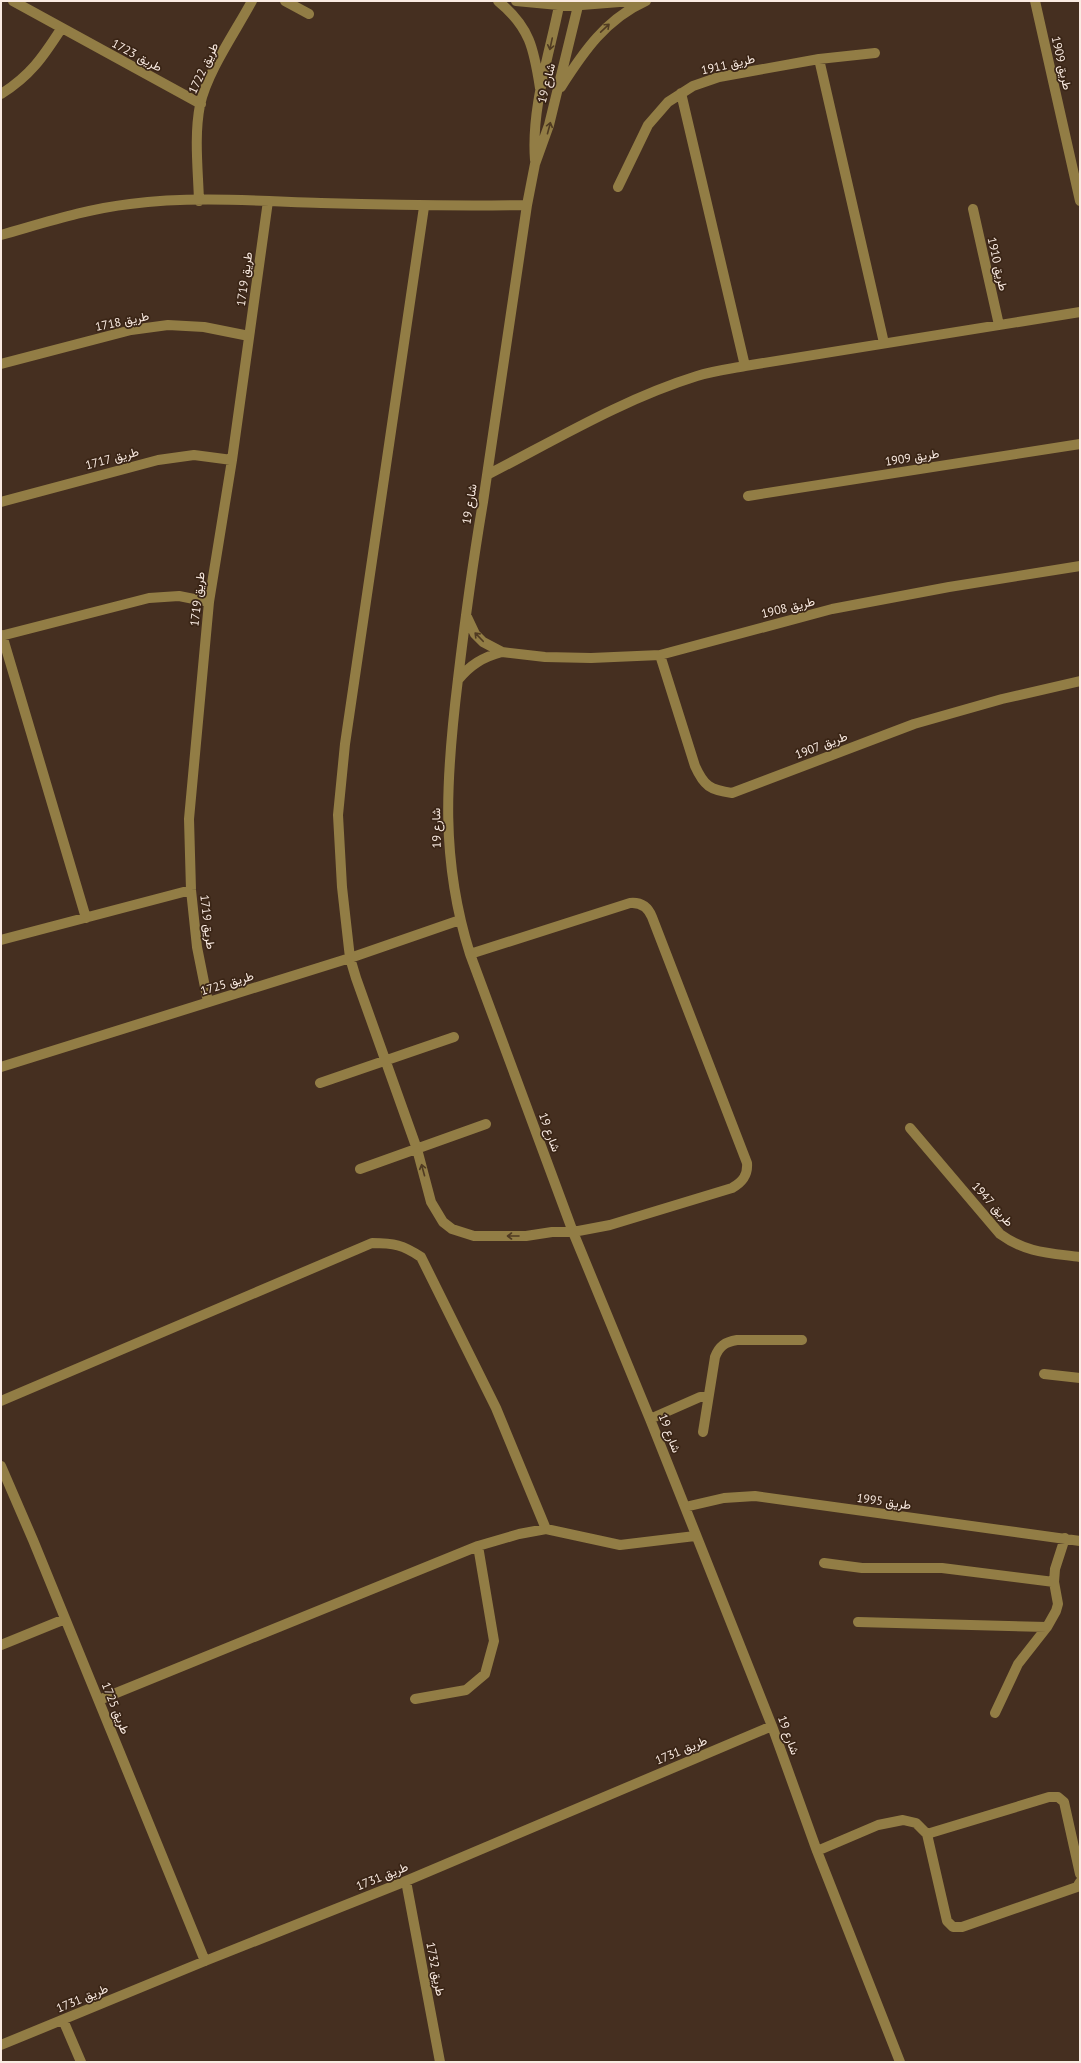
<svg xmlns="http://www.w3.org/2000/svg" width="1081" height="2063" viewBox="0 0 1081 2063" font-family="'PT Sans',Vazirmatn,sans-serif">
	<rect width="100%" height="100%" fill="#452f20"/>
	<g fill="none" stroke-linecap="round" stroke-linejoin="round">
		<path stroke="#927d45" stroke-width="10" d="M13 1 201 104
			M285 1 309 14
			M498 1C530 27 534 49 540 88
			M516 1 569 6 632 1
			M1035 1 1080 201
			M578 6 549 125 535 164 527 205C512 304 498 403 483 502 473 561 465 620 458 679 446 777 440 859 470 954L573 1232 650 1419 772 1726 817 1851 900 2062
			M819 59 884 343
			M561 87C584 51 606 19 646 1
			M681 93 745 366
			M1 94C30 76 43 57 61 29
			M535 160C531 109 549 56 559 6
			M618 187 648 125 668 102 693 86 719 77 819 59 875 53
			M199 201C198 169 194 136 200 105 207 72 236 31 252 1
			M424 207 345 744 338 815 342 887 350 958 356 978 417 1149 431 1202 443 1222 452 1229 474 1236H526L552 1232H573L610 1225 732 1188C743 1182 748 1175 747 1163L652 917C648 907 641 902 630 903L470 954
			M973 209 999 325
			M1 235C44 223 86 209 130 204 193 196 258 201 321 203 390 205 458 206 527 205
			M1 364 131 330 168 325 204 327 249 336
			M487 475C555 440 623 399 697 376 712 371 729 369 745 366L1080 312
			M748 496 1080 444
			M1 502 158 460 194 455 232 460
			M466 615 475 634 483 642 502 652 545 657 591 658 660 655 832 609 949 587 1080 566
			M2 635 86 918
			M1 636 149 598 179 596 209 602
			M660 655 695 766C704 786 710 790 732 793L914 724 1002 699 1080 681
			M458 680C470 665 483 657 502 652
			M1 940 191 890
			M208 1002 197 947 191 890 189 819 209 602 232 460 268 201
			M1 1067 350 958 460 920
			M320 1083 454 1037
			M910 1128 1000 1234C1026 1253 1050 1253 1080 1257
			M360 1169 486 1124
			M1044 1374 1080 1378
			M1 1401 372 1243C394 1243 403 1245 421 1257L496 1408 546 1529 620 1545 695 1536
			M650 1419 700 1397H708
			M703 1432 715 1357C719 1346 725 1342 737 1340H802
			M1 1466 33 1540 205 1961
			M685 1507 724 1498 755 1496 1080 1541
			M824 1563 862 1568H942L1054 1582
			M858 1622 1047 1627
			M1 1645 65 1619
			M415 1699 466 1690 485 1674 494 1641 478 1546
			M99 1700 478 1546 519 1534 546 1529
			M995 1713 1018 1664 1047 1627 1056 1611 1058 1604 1054 1582 1055 1569 1065 1538
			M927 1834 1049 1797H1058L1064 1802 1080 1874
			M817 1851 878 1825 903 1820 916 1823 927 1834 947 1921 953 1927H962L1077 1887 1080 1882
			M406 1881 440 2062
			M63 2020 81 2062
			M1 2045 205 1961 406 1881 772 1726"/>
	</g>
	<defs><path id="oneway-shaft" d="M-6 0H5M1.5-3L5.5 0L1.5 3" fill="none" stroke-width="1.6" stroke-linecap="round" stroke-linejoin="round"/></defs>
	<g stroke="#503b22">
		<use href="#oneway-shaft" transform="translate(605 28) rotate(-43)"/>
		<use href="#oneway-shaft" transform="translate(551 44) rotate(102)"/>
		<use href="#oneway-shaft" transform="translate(549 128) rotate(-75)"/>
		<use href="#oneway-shaft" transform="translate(479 637) rotate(-134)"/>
		<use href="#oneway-shaft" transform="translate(423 1170) rotate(-105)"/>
		<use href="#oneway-shaft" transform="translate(513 1236) rotate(-180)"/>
	</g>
	<g text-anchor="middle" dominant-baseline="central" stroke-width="3.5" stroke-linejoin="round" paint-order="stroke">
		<g font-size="12" fill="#faebe2" stroke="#3a2516">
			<text transform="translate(137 55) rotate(28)">طريق 1723</text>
			<text transform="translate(1062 63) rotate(77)">طريق 1909</text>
			<text transform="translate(728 64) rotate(-13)">طريق 1911</text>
			<text transform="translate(203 68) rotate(-65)">طريق 1722</text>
			<text transform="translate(546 83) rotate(-76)">شارع 19</text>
			<text transform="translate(998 264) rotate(77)">طريق 1910</text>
			<text transform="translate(244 279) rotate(-82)">طريق 1719</text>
			<text transform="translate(122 321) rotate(-12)">طريق 1718</text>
			<text transform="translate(912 457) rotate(-9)">طريق 1909</text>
			<text transform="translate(112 458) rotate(-15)">طريق 1717</text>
			<text transform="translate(469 504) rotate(-81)">شارع 19</text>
			<text transform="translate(197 599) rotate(-83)">طريق 1719</text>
			<text transform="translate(788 607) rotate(-14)">طريق 1908</text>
			<text transform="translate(821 745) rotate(-21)">طريق 1907</text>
			<text transform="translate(436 828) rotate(-91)">شارع 19</text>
			<text transform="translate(208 922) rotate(83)">طريق 1719</text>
			<text transform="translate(227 983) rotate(-17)">طريق 1725</text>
			<text transform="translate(550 1132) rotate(70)">شارع 19</text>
			<text transform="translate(993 1204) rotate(48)">طريق 1947</text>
			<text transform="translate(670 1433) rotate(69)">شارع 19</text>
			<text transform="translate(884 1501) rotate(8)">طريق 1995</text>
			<text transform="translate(116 1708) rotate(68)">طريق 1725</text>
			<text transform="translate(789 1735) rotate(70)">شارع 19</text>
			<text transform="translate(681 1750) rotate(-23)">طريق 1731</text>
			<text transform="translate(382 1876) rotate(-22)">طريق 1731</text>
			<text transform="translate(436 1969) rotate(79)">طريق 1732</text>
			<text transform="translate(82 1998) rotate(-23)">طريق 1731</text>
		</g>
	</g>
	<rect width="1081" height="2063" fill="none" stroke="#faebe2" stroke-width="4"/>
</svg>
